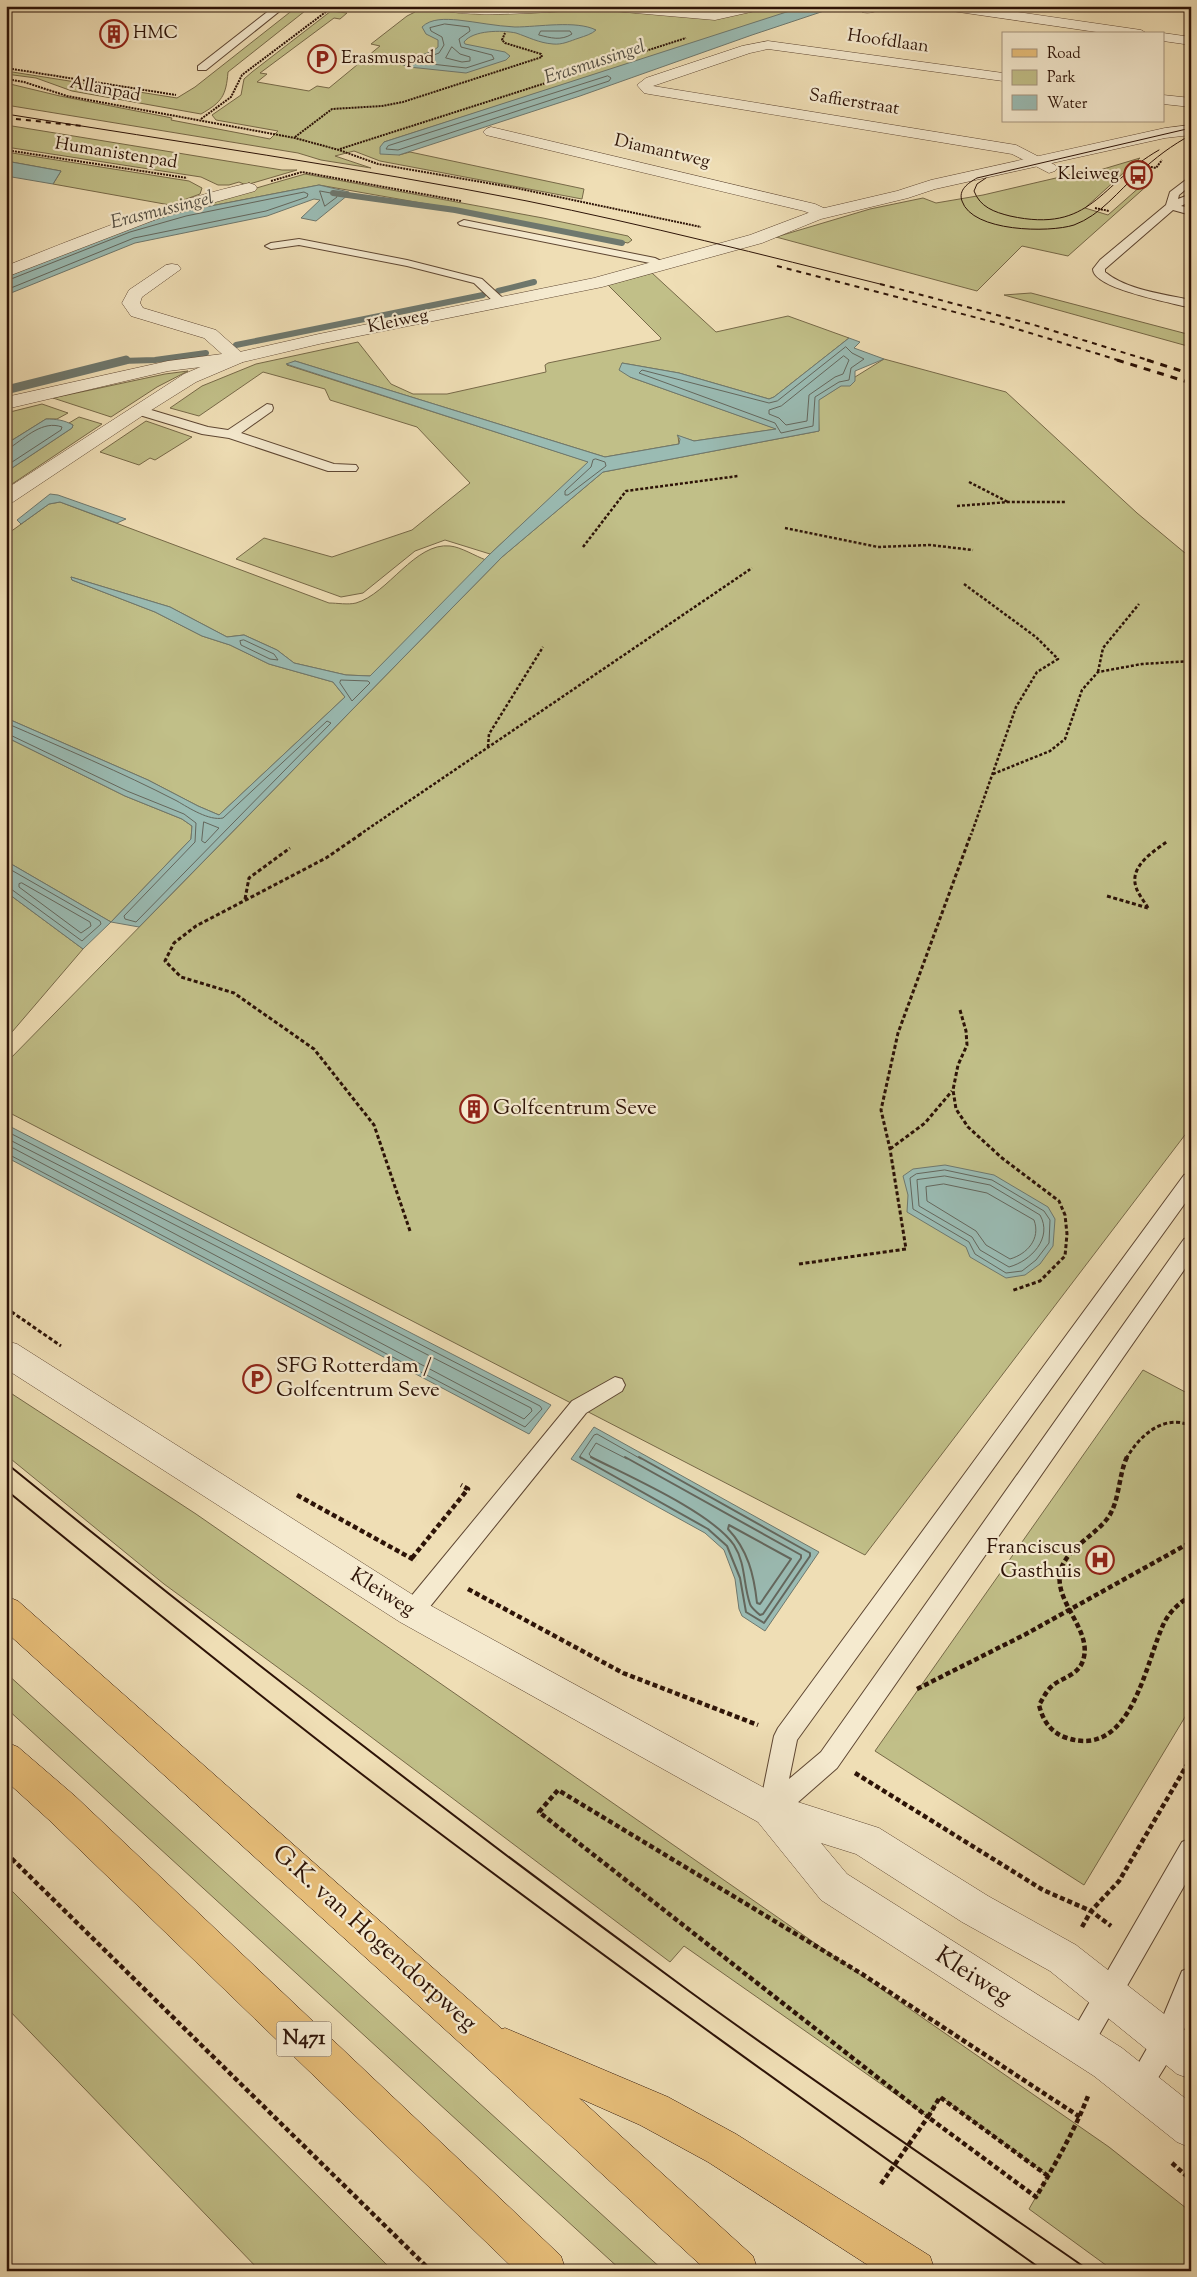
<svg xmlns="http://www.w3.org/2000/svg" width="1197" height="2277" viewBox="0 0 1197 2277" font-family="'Sorts Mill Goudy',serif">
	<rect width="100%" height="100%" fill="#efdeb5"/>
	<filter id="stains"><feTurbulence type="fractalNoise" baseFrequency=".004" numOctaves="4"/><feColorMatrix values="0 0 0 0 .2 0 0 0 0 .09 0 0 0 0 .02 0 0 0 .5 -.17"/></filter>
	<radialGradient id="worn" r=".72"><stop offset=".6" stop-color="#630" stop-opacity="0"/><stop offset="1" stop-color="#630" stop-opacity=".3"/></radialGradient>
	<path fill="#c1bf88" stroke="#776948" d="M417 6H811L384 142 399 155 410 152 584 189 582 199 380 161 354 151 335 156 371 168 321 160 298 153 6 105V83L60 96 172 118 171 120 270 139 278 131 216 120 212 115 241 95 244 79 252 72 331 11 347 13 340 19 334 18 260 73 267 74 257 82 309 91 317 86 329 88 380 46 371 44 407 16 415 12Z
		M294 9 305 11 228 72C226 96 222 102 201 114L72 91 36 78 6 74V71L177 98 195 87Z
		M6 125 282 170H297L246 185 239 182 229 185H218L201 177 6 147Z
		M6 152 189 181 202 188 200 194 170 205 53 184 61 171 6 161Z
		M1140 158 1085 208 1108 215 1142 185 1150 183 1068 256 1022 246 977 291 776 237 870 209 923 198 936 203 983 195 1086 171 1090 173Z
		M305 174 543 218 628 236 632 240 628 243 461 210 319 185 185 211 150 221 6 277V275L92 239 194 206Z
		M652 273 716 332 788 316 849 338 774 397 769 399 679 373 622 363 630 377 777 429 694 441 678 436 679 444 605 457 295 361 287 365 589 462 490 554 445 540 415 551 363 593 341 597 236 559 264 538 332 557 412 530 470 483 417 427 330 400 325 389 263 372 199 416 170 408 202 386 256 364 358 342 391 384 413 394H447L546 372 545 365 548 363 660 340 661 338 608 285Z
		M1031 293 1191 335V347L1004 295Z
		M884 359 1006 392 1137 513 1191 558V1127L865 1555 6 1111V1063L502 557 603 472 819 431 818 400Z
		M188 371 157 387 111 417 53 398 165 374Z
		M42 404 68 413 57 419H46L6 444V413Z
		M79 417 102 424 6 488V472L72 428 73 425 69 423Z
		M146 421 192 437 155 460 150 458 139 465 100 452Z
		M60 502 329 603C337 603 348 605 356 603 388 594 415 542 450 546 461 547 475 556 486 560L370 676 346 675 294 663 277 650 244 635 227 637 170 607 71 577 72 580 155 612 202 636 230 645 269 664 333 682 345 697 219 815 198 806 148 780 6 718V535L49 504Z
		M6 737 125 796 182 819 192 826 191 839 111 922 6 861Z
		M6 892 83 949 6 1039Z
		M1143 1370 1191 1395V1707L1084 1885 875 1751Z
		M6 1390 196 1514 1109 2147 1191 2212V2271H1114L1029 2209 1048 2176 941 2097 928 2117 684 1946 670 1962 310 1691 164 1584 6 1455Z
		M6 1673 664 2271H622L6 1708Z
		M6 1885 393 2271H260L6 2007Z"/>
	<path fill="#9abbb3" stroke="#6e786e" d="M805 6H839L752 35 580 96 399 155 380 154V147L384 142Z
		M458 20C477 22 495 26 515 27 538 27 576 20 596 30 592 34 585 36 579 38 570 41 562 45 553 44 539 43 528 37 516 33 502 30 473 30 464 42L465 44 505 52 510 56 506 60 466 73 409 67 400 64 402 62 433 51 438 47V40L426 34 422 27C431 18 446 19 458 20Z
		M6 161 61 171 53 184 6 176Z
		M319 185 349 192 348 195 316 221 301 218 320 200 314 199 267 216 135 243 6 295V277L104 237 150 221 185 211Z
		M849 338 860 342 854 348 884 359 855 371V381L850 386H841L819 400V431L603 472 502 557 139 927 111 922 83 949 6 892V861L111 922 191 839 192 826 182 819 125 796 6 737V718L148 780 198 806 219 815 345 697 333 682 269 664 230 645 202 636 155 612 72 580 71 577 170 607 227 637 244 635 277 650 294 663 346 675 370 676 490 554 588 462 286 364 295 361 605 457 679 444 680 439 677 435 694 441 776 429 630 377 619 370 622 363 679 373 769 399 774 397Z
		M46 419C56 419 64 420 73 425L72 428 6 472V444Z
		M50 494 58 495 126 519 117 523 60 502 49 504 21 524 17 520Z
		M6 1125 11 1127 551 1405 529 1434 6 1157Z
		M945 1165 994 1175 1048 1207 1055 1219 1053 1246 1040 1264 1025 1275 1006 1278 970 1257 966 1247 907 1212 908 1195 903 1176 913 1169Z
		M594 1427 819 1552 765 1631 742 1616 739 1609 735 1579 724 1550 705 1533 571 1459Z"/>
	<g fill="none" stroke-linecap="round" stroke-linejoin="round">
		<path stroke="#64675d" stroke-width="1" d="M445 24 469 27 470 31 459 39 461 47 492 55 494 59 466 68 423 63V59L439 53 444 45 442 37 431 31 430 28Z
			M541 31H570L572 34C561 41 551 38 539 35Z
			M452 47 460 54 470 57V61L462 62 446 58Z
			M608 76 611 78 609 81 398 150 386 149 388 146Z
			M320 191 336 194 337 197 325 206Z
			M6 281 130 232 186 216 304 192 308 194 307 197 266 211 134 238 6 290
			M846 347 852 353 864 359 851 368 849 380 839 382 815 397 813 426 781 433 775 423 639 373 642 370 769 403 777 401Z
			M844 356 849 360 843 374 835 377 809 395 807 421 786 425 779 418 769 414V410L781 406Z
			M6 448 11 447C26 437 43 420 62 427L61 430 6 466
			M596 459 605 462 606 466 568 495H565V491L591 467 593 460Z
			M244 640 274 654 278 660 270 659 241 645 240 641Z
			M341 680 368 681 370 683 352 701 340 683Z
			M6 723C63 748 121 772 177 801 189 808 209 821 223 818L327 721 331 723 136 922 125 919 124 916 195 842 196 823 184 814 127 791 6 733
			M204 822 219 828 205 843 202 841Z
			M6 867 100 921 101 924 82 941 11 889 6 888
			M22 883 90 922 91 926 81 933 19 887V884Z
			M6 1131 540 1406 542 1409 525 1427 6 1153
			M6 1138 531 1408 532 1411 524 1419 13 1148 6 1147
			M945 1170 992 1180 1044 1211 1050 1220 1049 1243 1036 1260 1022 1271 1006 1273 975 1254 969 1242 913 1209 910 1178 916 1174Z
			M945 1176 990 1185 1040 1215C1053 1238 1031 1261 1009 1267L980 1250 972 1237 919 1206 917 1180Z
			M944 1184 987 1193 1034 1220C1041 1239 1027 1254 1010 1259L986 1245 976 1231 927 1201 926 1187Z
			M581 1459 580 1456 594 1435 597 1434 641 1459
			M593 1459 589 1454 596 1443 627 1459"/>
		<path stroke="#64675d" stroke-width="2" d="M580 1457 708 1529 727 1546 740 1578 746 1612 764 1623 810 1556V1553L639 1457
			M591 1457C628 1476 711 1512 734 1545 746 1564 743 1584 750 1604 751 1608 757 1612 760 1615L763 1614 801 1558V1555L625 1457
			M729 1525 791 1559 760 1604 757 1603C754 1575 748 1550 728 1529Z"/>
		<path stroke="#6e786e" stroke-width="6" d="M333 193 455 210 622 243
			M498 291 534 282
			M236 345 483 295
			M121 361 155 360 206 353"/>
		<path stroke="#6e786e" stroke-width="9" d="M6 390 126 360"/>
		<defs>
			<path id="service" d="M275 6H286L206 70H198V66Z
				M1191 176V185L1179 195 1178 199 1191 194V201L1181 206 1191 208V215L1173 210 1105 269V272C1127 290 1163 294 1191 300V308C1174 303 1093 289 1093 269L1100 260 1166 205 1170 192Z
				M464 220 655 258 661 261 655 264 460 225 458 223Z
				M299 239 407 260 482 279 506 301 500 305 496 304 474 283 407 266 299 245 271 249 265 246 271 243Z
				M267 404 272 405 273 408 272 411 241 433 334 464 356 465 358 468 356 471H328L229 438 202 434 133 413 132 410 138 406 208 427 228 430Z
				M1191 1173V1195L797 1740 789 1779 821 1752 1184 1239 1191 1237V1260L837 1768 780 1818 771 1821 762 1818 759 1810 774 1736 778 1728 1184 1175Z
				M615 1377 622 1379 625 1385 622 1391 586 1413 420 1619 412 1622 404 1619 401 1612 404 1605 572 1401Z
				M1191 1838V1874L1088 2054 1079 2058 1070 2054 1066 2045 1070 2036 1182 1842Z
				M1191 1967V2013L1176 2049 1148 2094 1139 2098 1130 2094 1126 2085 1157 2031 1182 1971Z"/>
			<path id="minor" d="M435 6H590L583 10C559 11 448 21 435 6Z
				M594 6H651L715 12 740 6H766L764 9 715 20 601 10Z
				M862 6H883C879 12 868 14 862 12L860 9Z
				M938 6H976L1141 30 1148 34H1110L945 10Z
				M1163 33 1191 37V45L1163 41V34H1159Z
				M768 41 1003 73V81L768 49 750 53 653 86 1016 145 1055 165 1057 168 1055 171 1049 173 1012 154 649 94 644 93 637 85 646 78 742 46Z
				M1163 95 1191 98V107L1163 104Z
				M491 127 815 204 828 210 830 213 828 216 822 218 804 211 486 135 483 132 486 129Z
				M249 183 255 185 257 188 255 191 162 217 6 277V266C86 234 165 202 249 183Z
				M172 264 178 265 181 269 142 297 140 303 143 308 216 330 243 354 246 358 243 362 168 371 6 409V397L168 361 222 354 204 338 131 316 122 303 129 290 166 265Z"/>
			<path id="tertiary" d="M1191 125V135L1165 138 935 189 908 198 821 219 762 243 602 287 319 344 243 362 196 382 145 414 13 502 6 504V489L184 374 231 354 319 334 594 278 750 235 816 210 897 191 931 180 1165 128Z
				M6 1341 17 1344 424 1602 779 1796 879 1828 988 1896 1076 1945 1191 2035V2079L1177 2074 1050 1971 962 1922 856 1854 821 1843 847 1874 1122 2048 1191 2103V2148L1177 2142 1094 2076 821 1900 758 1822 400 1622 6 1369Z"/>
			<path id="primary" d="M6 1596 18 1601 502 2029 505 2028 668 2097 736 2134 930 2256 935 2271H877L708 2162 640 2125 579 2098 753 2256 758 2271H707L471 2053 6 1632Z
				M6 1742 18 1747 75 1796 561 2256 566 2271H516L49 1820 6 1781Z"/>
		</defs>
		<use href="#service" stroke="#5e4632" stroke-width="2"/>
		<use href="#minor" stroke="#5e4632" stroke-width="1"/>
		<use href="#tertiary" stroke="#5e4632" stroke-width="1"/>
		<use href="#primary" stroke="#2d1307" stroke-width="1"/>
		<path stroke="#2d1307" stroke-width="2" stroke-dasharray="2 1" stroke-linecap="butt" d="M6 68 176 95
			M6 79 24 82 67 96 295 138 339 150 378 164 516 188 701 227
			M201 119 231 97 242 75 327 11 328 6
			M295 137 332 109 382 106 403 102 542 57 541 54 505 43 502 40 505 33
			M340 149 686 38
			M6 150 187 178
			M1142 165 1156 168 1162 160
			M271 181 302 172 461 201
			M1095 208 1109 211"/>
		<path stroke="#2d1307" stroke-width="2.5" stroke-dasharray="3 2" stroke-linecap="butt" d="M969 482 1008 502
			M957 506 1008 502H1066
			M785 528 878 547 930 545 973 550
			M583 547 626 491 738 476
			M964 584 1036 637 1058 659 1037 672 1016 707 971 835
			M1098 672 1103 648 1139 604
			M488 747 489 734 543 647
			M993 774 1050 751 1065 739 1082 690 1098 672 1142 664 1191 661
			M359 835 752 568"/>
		<path stroke="#2d1307" stroke-width="3" stroke-dasharray="4 2.5" stroke-linecap="butt" d="M361 834 326 858 196 926 174 943 165 961 181 977 234 993 314 1049 374 1125 410 1231
			M1107 896 1148 908
			M245 899 249 878 290 848
			M1148 908C1144 901 1138 894 1136 887 1129 866 1154 851 1168 841
			M960 1010 966 1031 967 1045 958 1065 953 1090 956 1109 968 1127 1002 1158 1059 1201 1065 1215 1067 1234 1065 1256 1040 1281 1011 1291
			M890 1149 925 1123 952 1091
			M799 1264 906 1249 890 1149 881 1110 898 1033 971 834
			M6 1308 61 1346
			M1126 1459C1139 1436 1164 1413 1191 1426"/>
		<path stroke="#2d1307" stroke-width="4.5" stroke-dasharray="5 3" stroke-linecap="butt" d="M1127 1457C1118 1476 1120 1502 1107 1519 1094 1536 1068 1548 1061 1569 1051 1602 1096 1631 1082 1663 1076 1676 1061 1678 1052 1686 1046 1691 1043 1699 1039 1705 1043 1721 1051 1733 1067 1738 1132 1759 1145 1663 1164 1623 1170 1611 1180 1602 1191 1596
			M297 1495 416 1561
			M412 1558 468 1489 461 1485
			M468 1589 623 1673 758 1725
			M917 1689 1026 1634 1191 1542
			M855 1773 1043 1890 1091 1911 1111 1926
			M6 1853 431 2271
			M1082 1927 1091 1911 1119 1881 1191 1758
			M1172 2163 1191 2180
			M1048 2176 940 2097 928 2117 1036 2197C1055 2164 1074 2132 1088 2096
			M881 2184 928 2117 539 1812 558 1790 862 1974 1080 2117"/>
		<use href="#service" fill="#f5eacf" fill-rule="evenodd"/>
		<use href="#minor" fill="#f5eacf" fill-rule="evenodd"/>
		<use href="#tertiary" fill="#f5eacf" fill-rule="evenodd"/>
		<use href="#primary" fill="#e8bf7a" fill-rule="evenodd"/>
		<path stroke="#2d1307" stroke-width="1" d="M6 114C180 142 354 167 527 201 646 225 763 255 880 284
			M1191 128 977 178C968 183 958 190 962 201 972 232 1049 233 1074 225 1101 215 1118 191 1139 173 1155 158 1172 145 1191 135
			M986 178 977 184 974 191C980 207 994 212 1010 216 1092 234 1099 184 1159 150"/>
		<path stroke="#2d1307" stroke-width="2" d="M6 1463C229 1644 457 1821 689 1991 821 2087 956 2178 1090 2271
			M6 1490C132 1593 259 1696 389 1795 604 1958 824 2115 1044 2271"/>
		<path stroke="#2d1307" stroke-width="2" stroke-dasharray="5 5" stroke-linecap="butt" d="M6 118 83 126
			M777 266 1001 324 1121 361
			M880 284 1031 324 1151 361"/>
		<path stroke="#2d1307" stroke-width="3" stroke-dasharray="7 7" stroke-linecap="butt" d="M1117 360 1191 383
			M1147 360 1191 374"/>
	</g>
	<defs>
		<symbol id="building-ring" viewBox="-11 -11 22 22"><circle r="9.5" fill="#f5eacf" stroke="#8f2418" stroke-width="1.5"/><path d="M-4-6H4V6H1V3H-1V6H-4ZM-2.5-4.3h1.7v1.8h-1.7ZM.8-4.3h1.7v1.8H.8ZM-2.5-1h1.7V.8h-1.7ZM.8-1h1.7V.8H.8Z" fill="#8f2418"/></symbol>
		<symbol id="parking-ring" viewBox="-11 -11 22 22"><circle r="9.5" fill="#f5eacf" stroke="#8f2418" stroke-width="1.5"/><path d="M-3.5-5.5H1a3.5 3.5 0 0 1 0 7H-1V5.5H-3.5ZM-1-3.4V-.6H.8a1.4 1.4 0 0 0 0-2.8Z" fill="#8f2418"/></symbol>
		<symbol id="bus-ring" viewBox="-11 -11 22 22"><circle r="9.5" fill="#f5eacf" stroke="#8f2418" stroke-width="1.5"/><path d="M-5-6H5V4H4V6H2V4H-2V6H-4V4H-5ZM-3.5-4V0h7V-4ZM-3.5 1.2v1.5H-2V1.2ZM2 1.2v1.5H3.5V1.2Z" fill="#8f2418"/></symbol>
		<symbol id="hospital-ring" viewBox="-11 -11 22 22"><circle r="9.5" fill="#f5eacf" stroke="#8f2418" stroke-width="1.5"/><path d="M-5-5h3v3.5h4V-5h3V5h-3V1.5h-4V5h-3Z" fill="#8f2418"/></symbol>
	</defs>
	<g fill-rule="evenodd">
		<use href="#building-ring" x="98" y="18" width="32" height="32"/>
		<use href="#parking-ring" x="306" y="43" width="32" height="32"/>
		<use href="#bus-ring" x="1122" y="159" width="32" height="32"/>
		<use href="#building-ring" x="458" y="1093" width="32" height="32"/>
		<use href="#parking-ring" x="241" y="1363" width="32" height="32"/>
		<use href="#hospital-ring" x="1084" y="1544" width="32" height="32"/>
	</g>
	<g text-anchor="middle" dominant-baseline="central" stroke-width="4.5" stroke-linejoin="round" paint-order="stroke">
		<g font-size="18" fill="#2d1307" stroke="#f5eacf" text-anchor="start">
			<text x="133" y="34">HMC</text>
			<text x="341" y="59">Erasmuspad</text>
			<text x="1119" y="175" text-anchor="end">Kleiweg</text>
		</g>
		<g font-size="18" fill="#2d1307" stroke="#f5eacf">
			<text transform="translate(888 42) rotate(8)">Hoofdlaan</text>
			<text transform="translate(105 90) rotate(11)">Allanpad</text>
			<text transform="translate(854 103) rotate(9)">Saffierstraat</text>
			<text transform="translate(662 152) rotate(13)">Diamantweg</text>
			<text transform="translate(116 154) rotate(9)">Humanistenpad</text>
			<text transform="translate(398 322) rotate(-12)">Kleiweg</text>
		</g>
		<g font-size="19" font-style="italic" fill="#534e43" stroke="#f5eacf">
			<text transform="translate(595 63) rotate(-18)">Erasmussingel</text>
			<text transform="translate(162 211) rotate(-14)">Erasmussingel</text>
		</g>
		<rect fill="#f5eacf" stroke="#695443" stroke-width="1" x="276.5" y="2021.5" width="55" height="35" rx="4"/>
		<g font-size="20" font-weight="bold" fill="#2d1307">
			<text x="304" y="2039">N471</text>
		</g>
		<g font-size="21" fill="#2d1307" stroke="#f5eacf" text-anchor="start">
			<text x="493" y="1109">Golfcentrum Seve</text>
			<text x="276" y="1367">SFG Rotterdam /<tspan x="276" dy="24">Golfcentrum Seve</tspan></text>
			<text x="1081" y="1548" text-anchor="end">Franciscus<tspan x="1081" dy="24">Gasthuis</tspan></text>
		</g>
		<g font-size="21" fill="#2d1307" stroke="#f5eacf">
			<text transform="translate(382 1593) rotate(32)">Kleiweg</text>
		</g>
		<g font-size="25" fill="#2d1307" stroke="#f5eacf">
			<text transform="translate(374 1939) rotate(42)">G.K. van Hogendorpweg</text>
			<text transform="translate(973 1977) rotate(33)">Kleiweg</text>
		</g>
	</g>
	<rect width="1197" height="2277" fill="none" stroke="#efdeb5" stroke-width="25"/>
	<rect x="8" y="8" width="1182" height="2262" fill="none" stroke="#2d1307" stroke-width="2.5"/>
	<rect x="12" y="12" width="1172" height="2252" fill="none" stroke="#2d1307"/>
	<rect x="1002" y="32" width="162" height="90" fill="#f5eacf" stroke="#a5947f"/>
	<rect x="1012" y="49" width="25" height="8" fill="#e8bf7a" stroke="#a5947f"/>
	<text x="1047" y="58" font-size="15" fill="#2d1307">Road</text>
	<rect x="1012" y="70" width="25" height="15" fill="#c1bf88" stroke="#a5947f"/>
	<text x="1047" y="82" font-size="15" fill="#2d1307">Park</text>
	<rect x="1012" y="95" width="25" height="15" fill="#9abbb3" stroke="#a5947f"/>
	<text x="1047" y="108" font-size="15" fill="#2d1307">Water</text>
	<rect width="100%" height="100%" filter="url(#stains)"/>
	<rect width="100%" height="100%" fill="url(#worn)"/>
</svg>
